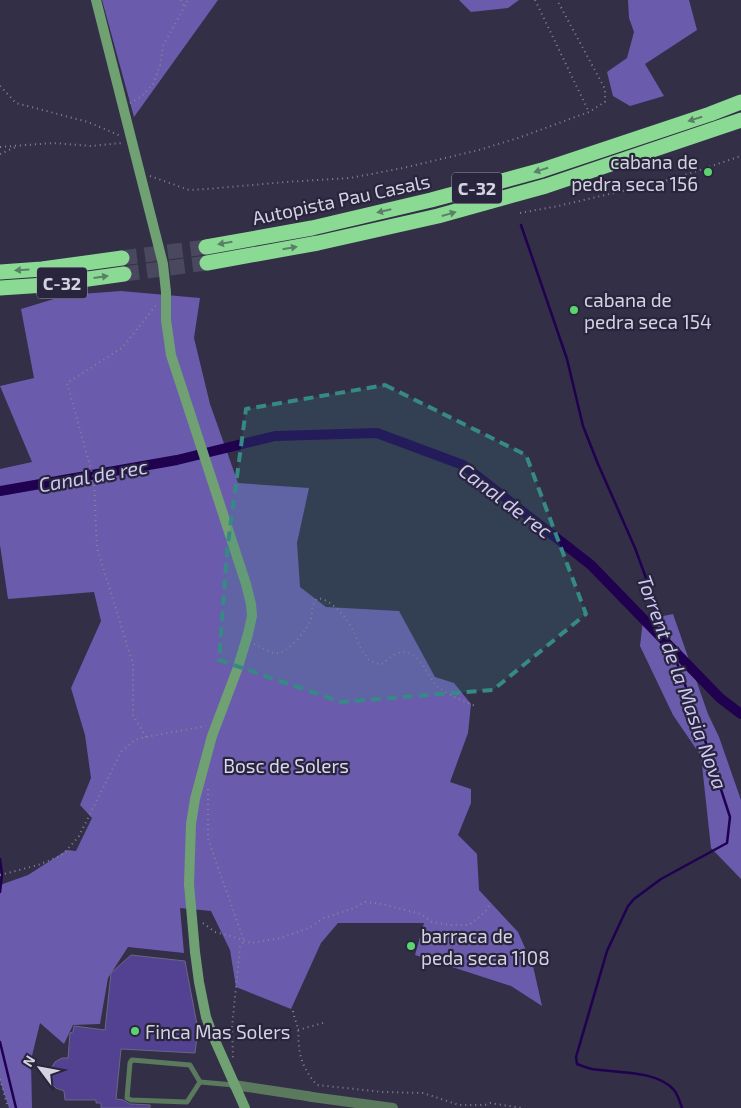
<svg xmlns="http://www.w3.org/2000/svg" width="741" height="1108" viewBox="0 0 741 1108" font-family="'Exo 2',sans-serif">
	<rect width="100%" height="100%" fill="#322f47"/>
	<path fill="#6b5bac" d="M102 0H218L134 117Z
		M459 0H519L508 8 471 12Z
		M628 0H689L697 30 645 64 664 96 630 106 613 96 607 72 627 58 634 32 629 18Z
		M121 291 200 298 194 338 210 404 238 483 309 488 297 543 300 587 326 607 399 611 435 677 454 683 471 704 468 733 450 782 471 789V803L458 835 477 854 479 890 518 932 533 966 542 1006 511 986 415 955 424 923H338L321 943 291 1009 236 987 230 950 211 911 180 908 184 953 128 947 108 978 100 1024 73 1025 64 1044 40 1023 31 1060 32 1108H9L0 1081V885L28 875 67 850 76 851 92 818 80 805 91 778 85 735 71 688 101 621 94 592 8 599 0 545V469L32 462 0 386 34 378 21 309 67 295Z
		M673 614 708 714 719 737 741 800V879L711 848 701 756 673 715 640 646 643 620Z"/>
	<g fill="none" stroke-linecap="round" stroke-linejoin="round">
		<path stroke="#200150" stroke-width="2.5" d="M521 225 567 359 583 426 598 464 635 548 702 731 730 817 727 843 661 879 634 899 628 906 607 951 576 1057 577 1064C582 1066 587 1068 592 1069 616 1073 657 1070 674 1090 678 1095 680 1102 682 1108
			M0 859 2 874 0 892
			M0 1042 16 1108"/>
		<path stroke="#200150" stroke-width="10" d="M0 491 177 460 275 436 377 433 463 465 591 565 720 698 741 714"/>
	</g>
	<path fill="#534291" stroke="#6a6781" d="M131 955 185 961 198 1030 195 1053 121 1049 116 1099 123 1100 130 1104 150 1105V1108H101V1103H96V1100H65L64 1091 56 1088 50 1082V1076L52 1067 55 1062 62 1058H68L70 1033 73 1032 74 1026 105 1030 111 973Z"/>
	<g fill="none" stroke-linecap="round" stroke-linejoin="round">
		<path stroke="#4a485e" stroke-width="15" stroke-dasharray="15 8" stroke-linecap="butt" d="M122 258 206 247
			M124 274 207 263"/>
		<path stroke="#868497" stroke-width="2" stroke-dasharray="1 4" stroke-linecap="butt" d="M181 0 184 7
			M535 0 589 112
			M0 86 16 103 88 122 121 136
			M130 103 141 97 153 84 160 66 163 46 188 0
			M0 147 53 143 91 146 122 143
			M0 154 18 146
			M150 176 189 190 207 189 286 182 350 178 403 168 479 150 518 138 589 112 605 102V89L557 0
			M520 213 558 206 631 189 673 179 741 156
			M254 644C262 647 271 655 280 653 290 650 308 629 311 619 313 609 310 606 318 598 332 600 347 618 353 630 356 636 358 643 361 649 364 653 366 655 367 659L375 663 382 664C387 660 393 655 398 653 419 647 426 675 437 686 447 695 462 700 475 706
			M146 737 133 715V664L97 548 94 480 67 383 122 348 157 304
			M208 789V839L244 941 240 947 232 1027 233 1058
			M0 875 38 865 60 856 67 850 79 836 121 752 135 740 146 737 206 726
			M203 923 215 932 234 937 251 943 281 938 309 928 324 918 354 908 365 902 382 904 421 914 432 922 450 925H469L484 913 491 903
			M293 1011C294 1018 297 1023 298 1030 299 1035 298 1041 299 1046 300 1061 307 1074 317 1085L383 1092 423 1093 459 1105H485L490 1103 522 1108
			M298 1030 323 1023
			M0 1079 8 1108"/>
		<path stroke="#5a795d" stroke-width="5" d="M132 1060 190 1065 200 1082 187 1102 131 1100 127 1098 130 1063Z
			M200 1082 234 1085"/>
		<path stroke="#5a795d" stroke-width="10" d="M234 1085 307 1096
			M312 1097 393 1108"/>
		<path stroke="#6fa173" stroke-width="10" d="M96 0 163 264 166 292V320L171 355 246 584 251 604 252 616 248 634 237 670 212 736 195 799 191 824 189 884 195 952 199 982 206 1017 213 1036 245 1108"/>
		<path stroke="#8bda94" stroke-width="15" d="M206 247 312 228 431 200 542 170 710 114 741 102
			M207 263 318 243 438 216 546 186 741 120
			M0 272 42 269 122 258
			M0 288 45 285 124 274"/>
		<path stroke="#5a795d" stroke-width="10" d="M307 1096 312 1097"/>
	</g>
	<defs><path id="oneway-solid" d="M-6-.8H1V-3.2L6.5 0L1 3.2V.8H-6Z" transform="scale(1.25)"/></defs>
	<g fill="#5a8068">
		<use href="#oneway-solid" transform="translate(695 119) rotate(162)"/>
		<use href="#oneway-solid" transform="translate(541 170) rotate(163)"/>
		<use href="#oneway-solid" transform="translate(384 211) rotate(167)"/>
		<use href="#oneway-solid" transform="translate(449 214) rotate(-16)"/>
		<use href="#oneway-solid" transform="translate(225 243) rotate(170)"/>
		<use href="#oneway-solid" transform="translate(290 248) rotate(-10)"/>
		<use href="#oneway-solid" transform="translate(22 270) rotate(176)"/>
		<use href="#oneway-solid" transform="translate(101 277) rotate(-8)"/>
	</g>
	<path fill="#368985" fill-opacity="0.2" stroke="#368985" stroke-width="4" stroke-dasharray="10 6" stroke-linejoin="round" d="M385 385 526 455 586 614 493 690 341 702 219 660 227 551 246 409Z"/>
	<g fill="#5ad56e" stroke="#29253c" stroke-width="2">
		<circle cx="708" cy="172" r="5"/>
		<circle cx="574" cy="310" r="5"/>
		<circle cx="411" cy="946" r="5"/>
		<circle cx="135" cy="1031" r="5"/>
	</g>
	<g text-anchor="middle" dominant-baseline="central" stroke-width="4.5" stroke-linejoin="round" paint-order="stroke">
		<g fill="#29253c" stroke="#a19fb0" stroke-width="1">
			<rect x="452" y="172.5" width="50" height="31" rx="4"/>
			<rect x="37" y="267.5" width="50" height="31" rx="4"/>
		</g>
		<g font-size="18" font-weight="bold" fill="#d4d3e2">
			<text x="477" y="188">C-32</text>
			<text x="62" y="283">C-32</text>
		</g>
		<g font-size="19" fill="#d4d3e2" stroke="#29253c" text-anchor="start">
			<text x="698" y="161" text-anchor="end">cabana de<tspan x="698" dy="22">pedra seca 156</tspan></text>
			<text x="584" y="299">cabana de<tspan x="584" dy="22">pedra seca 154</tspan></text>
			<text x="421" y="935">barraca de<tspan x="421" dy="22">peda seca 1108</tspan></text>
			<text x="145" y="1031">Finca Mas Solers</text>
		</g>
		<g font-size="19" fill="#d4d3e2" stroke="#29253c">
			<text transform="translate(341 199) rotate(-12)">Autopista Pau Casals</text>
		</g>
		<g font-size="19" fill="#dad8ef" stroke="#29253c">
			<text x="286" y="765">Bosc de Solers</text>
		</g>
		<g font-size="20" font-style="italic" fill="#cdc8f5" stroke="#29253c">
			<text transform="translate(93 475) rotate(-10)">Canal de rec</text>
			<text transform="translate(506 500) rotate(37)">Canal de rec</text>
			<text transform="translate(683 682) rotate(70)">Torrent de la Masia Nova</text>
		</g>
	</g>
	<g transform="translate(40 1068) rotate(302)" stroke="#29253c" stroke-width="4" paint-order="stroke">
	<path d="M0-4L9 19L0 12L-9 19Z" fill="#d4d3e2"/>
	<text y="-8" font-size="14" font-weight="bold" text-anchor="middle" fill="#d4d3e2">N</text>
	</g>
</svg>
